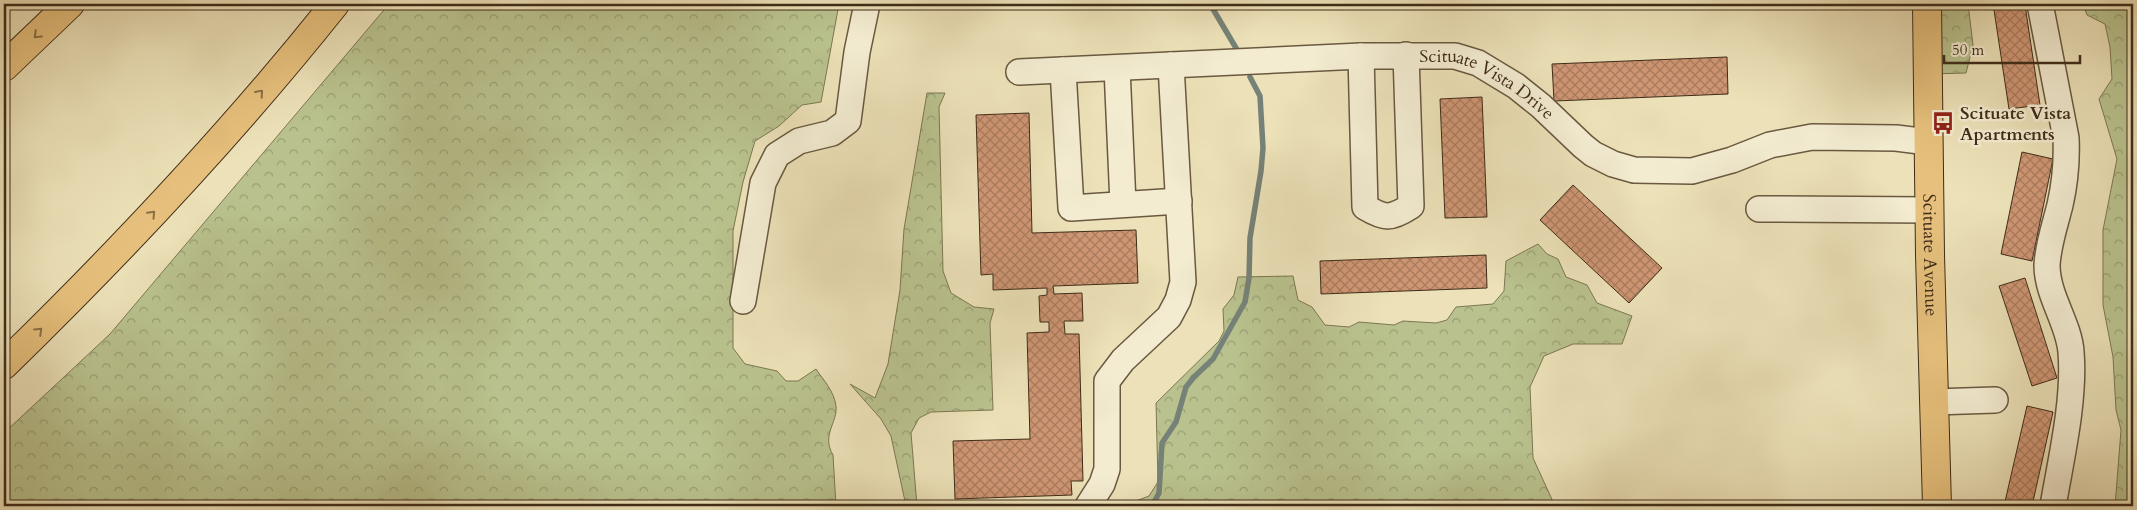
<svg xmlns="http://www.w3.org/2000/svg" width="2137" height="510" viewBox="0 0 2137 510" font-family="Cardo,serif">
	<defs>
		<pattern id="forest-crowns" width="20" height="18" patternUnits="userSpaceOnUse" patternTransform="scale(1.25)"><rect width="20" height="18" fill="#b9c28e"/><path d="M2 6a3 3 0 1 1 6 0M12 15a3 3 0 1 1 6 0" fill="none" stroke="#989e73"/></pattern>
		<pattern id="building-cross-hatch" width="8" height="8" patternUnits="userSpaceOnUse" patternTransform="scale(1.25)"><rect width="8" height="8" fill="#cf9674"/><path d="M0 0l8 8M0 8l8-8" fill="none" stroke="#a97b5e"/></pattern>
	</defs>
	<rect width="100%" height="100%" fill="#ece1b8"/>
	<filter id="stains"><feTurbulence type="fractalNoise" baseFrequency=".004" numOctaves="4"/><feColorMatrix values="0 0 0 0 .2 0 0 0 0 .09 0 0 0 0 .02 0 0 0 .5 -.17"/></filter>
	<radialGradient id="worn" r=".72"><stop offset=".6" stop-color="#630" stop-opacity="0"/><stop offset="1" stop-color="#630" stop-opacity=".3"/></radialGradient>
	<path fill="url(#forest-crowns)" stroke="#7c7753" d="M389 4H839L821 102 802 105 779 126 755 141 743 182 733 231V348L745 364 777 371 786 381H798L816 369C824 381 834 391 836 406 838 422 821 435 833 455L836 506H4V433L110 334Z
		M1929 4H1968L1973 45 1966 73 1929 74Z
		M2083 4H2133V506H2115L2121 430 2116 410 2113 357 2103 305V230L2117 159 2099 99 2112 79 2110 47 2105 24 2087 15Z
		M927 93H945L939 107 943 271 951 293 974 307 994 309 990 323 993 410 931 412 919 418 911 433 917 506H906L891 436 881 419 850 384 875 398 888 364 900 290 904 229Z
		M1538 244 1547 254 1558 259 1566 277 1587 285 1597 303 1632 316 1622 344H1573L1544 356 1530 387 1533 458 1555 506H1127L1128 504 1149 496 1158 482 1156 403 1219 341 1224 331 1223 309 1234 295 1238 277 1293 276 1298 300 1312 307 1325 325 1349 327 1359 322 1394 325 1403 321 1436 323 1447 320 1456 307 1493 304 1504 291 1506 261Z"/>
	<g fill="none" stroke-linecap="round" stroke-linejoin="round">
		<path stroke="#768277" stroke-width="5.5" d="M1210 4 1236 48
			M1152 506 1159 493 1162 443 1176 422 1186 387 1194 377 1213 359 1245 302 1249 278 1250 238 1261 171 1263 148 1260 96 1250 77"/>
	</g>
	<path fill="url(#building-cross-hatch)" stroke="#3f2c18" d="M2025 5 2040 105 2009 109 1994 10Z
		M1727 57 1728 94 1554 101 1552 64Z
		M1482 97 1487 217 1445 218 1440 99Z
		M1029 113 1032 233 1136 230 1138 283 1053 286 1054 294 1082 293 1083 321H1064L1065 334H1079L1083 481H1071L1072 495 955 499 953 441 1030 439 1027 333 1049 332V322H1040L1039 296 1047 295V288L993 290V274L981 275 976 115Z
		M2022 152 2053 159 2032 261 2001 254Z
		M1573 185 1662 268 1629 303 1540 220Z
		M1486 255 1487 288 1321 294 1320 261Z
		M2025 278 2057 378 2032 386 1999 286Z
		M2027 406 2053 412 2032 506H2004Z"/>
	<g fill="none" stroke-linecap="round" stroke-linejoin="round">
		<defs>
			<g id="minor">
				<path d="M2041 9 2066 138C2067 160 2065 183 2060 205 2055 225 2048 245 2047 265 2047 296 2069 323 2071 352 2075 400 2061 459 2053 506"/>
				<path d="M1361 56 1365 207C1385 219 1391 219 1411 206L1406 55"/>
				<path d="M1117 68 1123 204"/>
				<path d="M1063 70 1071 208 1179 201"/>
				<path id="s1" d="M1019 72 1361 56H1455L1478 63 1516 86 1541 106 1583 146 1593 154 1613 164 1634 170 1692 171 1732 160 1770 145 1812 137 1896 138 1928 142"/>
				<path d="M1759 209 1929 210"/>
				<path d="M743 301 763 183 777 155 799 141 832 133 848 121 857 52 867 4"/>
				<path d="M1934 402 1995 400"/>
				<path d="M1088 506 1102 484 1107 469V381L1123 360 1169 317 1178 300 1183 282 1171 65"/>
			</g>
			<g id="major">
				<path id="s2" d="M1927 4 1930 255 1937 506"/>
			</g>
			<path id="highway" d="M4 67 70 4
				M4 365C121 251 233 132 335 4"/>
		</defs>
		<use href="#minor" stroke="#6a5940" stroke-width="28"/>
		<use href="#major" stroke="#3f2c18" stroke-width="30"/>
		<use href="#highway" stroke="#3f2c18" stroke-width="30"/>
		<use href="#minor" stroke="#f3ecd1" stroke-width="25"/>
		<use href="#major" stroke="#e6c07c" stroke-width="28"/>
		<use href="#highway" stroke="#e6c07c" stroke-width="28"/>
	</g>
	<defs><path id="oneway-chevron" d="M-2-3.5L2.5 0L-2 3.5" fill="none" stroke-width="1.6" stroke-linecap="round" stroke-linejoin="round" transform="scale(1.25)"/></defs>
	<g stroke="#8a6f45">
		<use href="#oneway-chevron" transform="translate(37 35) rotate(136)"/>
		<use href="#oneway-chevron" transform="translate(260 93) rotate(-49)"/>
		<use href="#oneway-chevron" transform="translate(152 214) rotate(-47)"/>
		<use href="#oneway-chevron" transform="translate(39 331) rotate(-44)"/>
	</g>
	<defs>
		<symbol id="bus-bare" viewBox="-9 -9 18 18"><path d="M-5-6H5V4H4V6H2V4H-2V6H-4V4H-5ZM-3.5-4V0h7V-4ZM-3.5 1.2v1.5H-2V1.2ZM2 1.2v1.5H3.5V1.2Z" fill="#8f2418" stroke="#f3ecd1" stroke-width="2.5" paint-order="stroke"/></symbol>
	</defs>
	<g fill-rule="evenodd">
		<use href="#bus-bare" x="1927" y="107" width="32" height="32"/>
	</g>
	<g text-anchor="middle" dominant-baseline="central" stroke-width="5" stroke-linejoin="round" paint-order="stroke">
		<g font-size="18" fill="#3f2c18" stroke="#f3ecd1">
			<text stroke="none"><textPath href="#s1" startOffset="476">Scituate Vista Drive</textPath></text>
			<text stroke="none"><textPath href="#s2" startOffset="251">Scituate Avenue</textPath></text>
		</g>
		<g font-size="18" font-weight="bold" fill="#3f2c18" stroke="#f3ecd1" text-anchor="start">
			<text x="1960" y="113">Scituate Vista<tspan x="1960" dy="21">Apartments</tspan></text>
		</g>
	</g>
	<rect width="2137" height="510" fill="none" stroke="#ece1b8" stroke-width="20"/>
	<rect x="5" y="5" width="2127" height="500" fill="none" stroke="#3f2c18" stroke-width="2.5"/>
	<rect x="10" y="10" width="2117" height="490" fill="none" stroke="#3f2c18"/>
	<path d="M1944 55v8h136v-8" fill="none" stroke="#3f2c18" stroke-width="2.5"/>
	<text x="1952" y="55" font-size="15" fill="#3f2c18" stroke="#f3ecd1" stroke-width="4" paint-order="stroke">50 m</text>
	<rect width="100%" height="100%" filter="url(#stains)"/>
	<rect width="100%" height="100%" fill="url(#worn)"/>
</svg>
